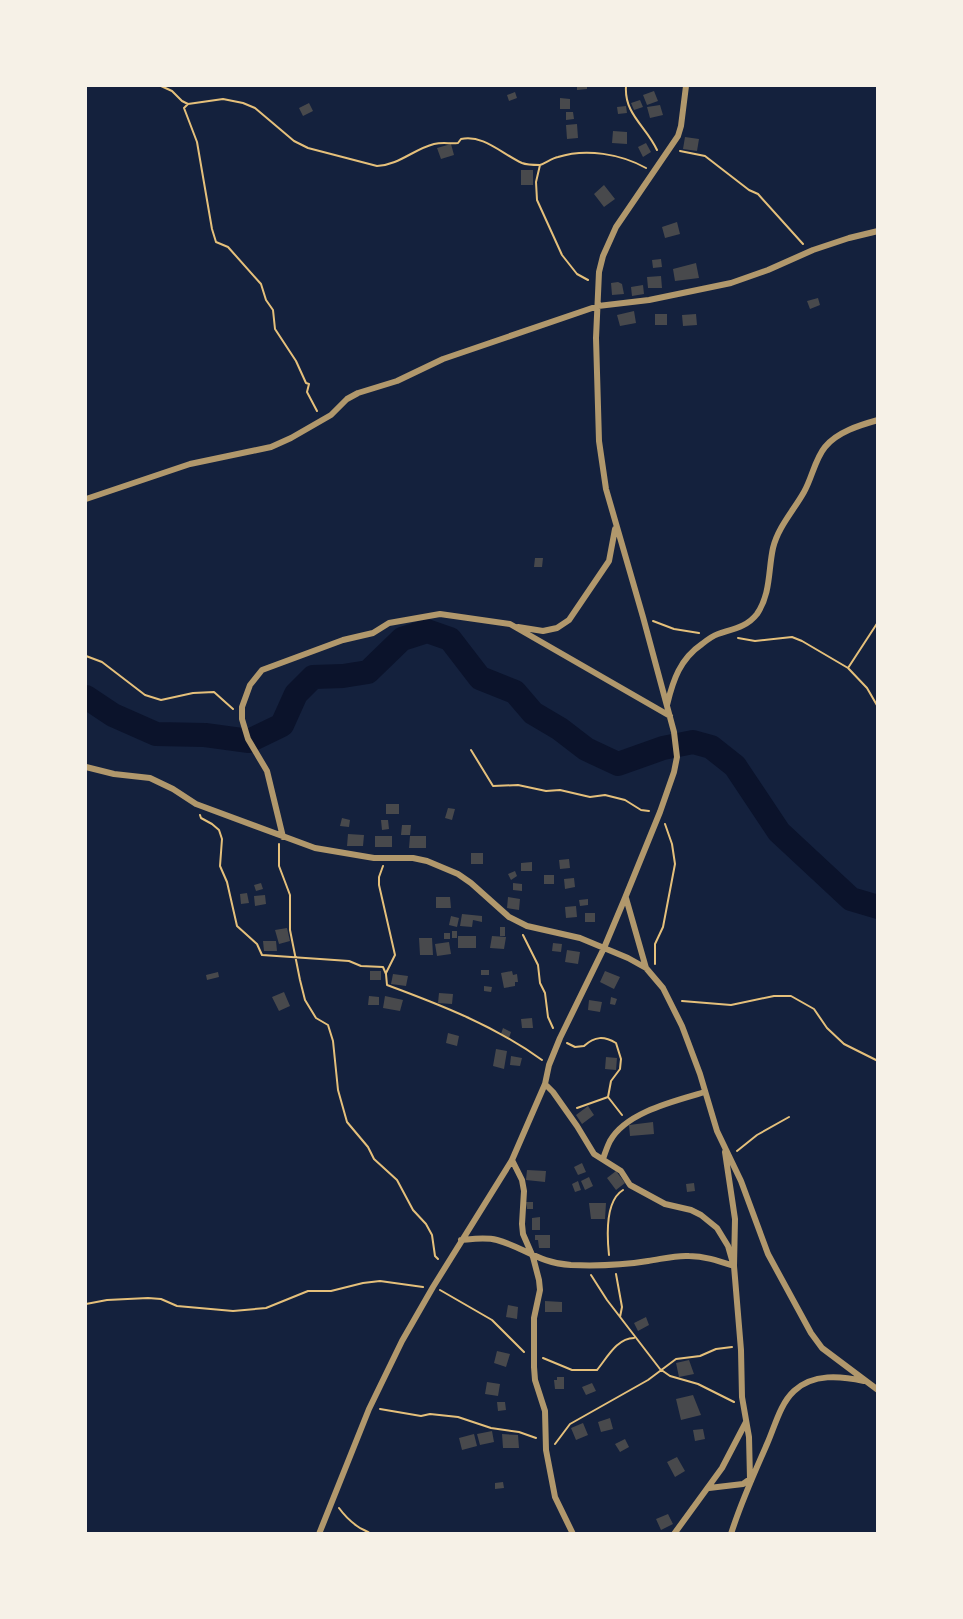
<svg xmlns="http://www.w3.org/2000/svg" width="963" height="1619" viewBox="0 0 963 1619" font-family="Barlow,sans-serif">
	<rect width="100%" height="100%" fill="#14213d"/>
	<g fill="none" stroke-linecap="round" stroke-linejoin="round">
		<path stroke="#0b132b" stroke-width="24" d="M86 697 113 715 156 734 205 735 249 741 282 725 296 694 313 677 343 676 368 672 402 639 427 631 450 639 480 678 515 692 533 713 560 729 586 749 618 764 663 748 693 742 711 747 735 766 779 832 851 899 878 907"/>
	</g>
	<path fill="#48494c" d="M577 86H587V89L577 90Z
		M654 91 658 101 647 105 643 95Z
		M515 92 517 98 509 101 507 95Z
		M560 98 570 99V109H560Z
		M640 100 643 107 634 110 631 103Z
		M309 103 313 111 303 116 299 108Z
		M660 105 663 115 650 118 647 107Z
		M626 106 627 113 618 114 617 107Z
		M566 112H573L574 119 566 120Z
		M577 124 578 138 567 139 566 125Z
		M613 131 627 132V144L612 143Z
		M685 137 699 139 697 151 683 149Z
		M646 143 651 152 643 157 638 147Z
		M451 144 454 155 441 159 437 148Z
		M521 170H533V185H521Z
		M604 185 615 199 604 207 594 194Z
		M677 222 680 234 665 238 662 227Z
		M661 259 662 267 653 268 652 260Z
		M696 263 699 278 675 281 673 269Z
		M661 276 662 288H648L647 277Z
		M618 282 622 284 624 294 612 295 611 283Z
		M643 285 644 294 632 296 631 287Z
		M818 298 820 305 810 309 807 301Z
		M634 311 636 323 620 326 617 315Z
		M655 314H667V325H655Z
		M696 314 697 325 683 326 682 315Z
		M535 558H543L542 567H534Z
		M386 804H399V814H386Z
		M448 808 455 809 452 820 445 818Z
		M342 818 350 820 349 827 340 826Z
		M381 820H388L389 829 382 830Z
		M402 825H411L410 835H401Z
		M348 834 364 835 363 846H347Z
		M375 836H392V847H375Z
		M410 836H426V848H409Z
		M471 853H483V864H471Z
		M569 859 570 868 560 869 559 860Z
		M532 862V871H521V863Z
		M515 871 517 876 511 880 508 874Z
		M544 875H554V884H544Z
		M574 878 575 887 565 889 564 879Z
		M261 883 263 889 256 891 254 885Z
		M513 883 522 884V891L513 890Z
		M247 893 249 903 241 904 240 894Z
		M265 895 266 904 255 906 254 896Z
		M436 897H450L451 908H436Z
		M508 897 520 899 519 910 507 908Z
		M588 899V905L580 906 579 900Z
		M576 906 577 917 566 918 565 907Z
		M585 913H595V922H585Z
		M462 914 482 916V922L473 920 472 927 460 926Z
		M451 916 459 918 457 927 449 925Z
		M500 927H505V936H500Z
		M287 928 290 941 279 944 275 930Z
		M452 931H457V938H452Z
		M444 933H450V939H444Z
		M458 936H476V948H458Z
		M492 936 506 937 504 949 490 948Z
		M419 938H432L433 955H420Z
		M263 941H276L277 951H264Z
		M449 942 451 954 437 956 435 944Z
		M553 943 562 944 561 952 552 951Z
		M567 950 580 952 578 964 565 962Z
		M481 970H489V975H481Z
		M370 971H381V980H370Z
		M512 971 513 975 517 974 518 982H515V986L504 988 501 973Z
		M605 971 620 977 614 989 600 982Z
		M218 972 219 977 207 980 206 975Z
		M393 974 408 976 406 986 391 984Z
		M484 986 492 987 491 992 484 991Z
		M284 992 290 1006 279 1011 272 997Z
		M439 993 453 994 452 1004 438 1003Z
		M369 996 379 997V1005H368Z
		M385 996 403 1000 400 1011 383 1008Z
		M611 997 617 999 615 1005 610 1004Z
		M589 1000 602 1002 600 1012 588 1010Z
		M532 1018 533 1028H522L521 1019Z
		M503 1028 511 1032 509 1038 501 1034Z
		M448 1033 459 1036 457 1046 446 1043Z
		M496 1049 507 1051 504 1069 493 1066Z
		M511 1056 522 1058 520 1066 510 1065Z
		M606 1057 617 1058 616 1070 605 1069Z
		M588 1106 594 1115 582 1124 576 1115Z
		M653 1122 654 1134 630 1136 629 1125Z
		M582 1163 586 1172 578 1175 574 1167Z
		M527 1170 546 1171 545 1182 526 1180Z
		M616 1171 625 1183 616 1190 607 1178Z
		M589 1177 593 1186 585 1190 581 1181Z
		M578 1181 581 1190 575 1192 572 1184Z
		M694 1183 695 1191 687 1192 686 1184Z
		M526 1202H533V1209H527Z
		M589 1203H606L605 1219H591Z
		M540 1217V1230H532V1218Z
		M535 1235H550V1248H539L538 1240H535Z
		M545 1301 562 1302V1312H545Z
		M508 1305 518 1307 517 1319 506 1317Z
		M646 1317 649 1325 638 1331 634 1323Z
		M497 1351 510 1354 506 1367 494 1363Z
		M689 1360 694 1374 679 1377 676 1363Z
		M557 1377H564V1389H555L554 1380H557Z
		M487 1382 500 1384 498 1396 485 1394Z
		M592 1383 596 1391 586 1395 582 1387Z
		M693 1395 701 1415 681 1420 676 1399Z
		M497 1402H505L506 1410 498 1411Z
		M610 1418 613 1429 601 1432 598 1422Z
		M583 1423 588 1435 576 1440 571 1428Z
		M703 1429 705 1439 695 1441 693 1430Z
		M492 1431 494 1442 480 1445 477 1434Z
		M474 1434 477 1446 462 1450 459 1438Z
		M502 1434 518 1435 519 1448H503Z
		M625 1439 629 1447 620 1452 615 1444Z
		M677 1457 685 1471 675 1477 667 1462Z
		M503 1482 504 1488 495 1489V1483Z
		M668 1514 673 1524 661 1530 656 1519Z"/>
	<g fill="none" stroke-linecap="round" stroke-linejoin="round">
		<path stroke="#e5c07b" stroke-width="2" d="M161 86 172 91 182 101 188 104 223 99 243 103 255 108 294 141 308 148 377 166C399 165 414 149 434 144 443 142 450 144 458 143L461 139C483 134 502 154 522 163 527 165 534 165 540 165
			M626 86C624 114 646 126 657 150
			M188 104 184 108 197 142 212 229 216 242 228 247 261 284 266 300 273 310 275 329 296 361 306 383 309 384 307 392 317 411
			M680 151 705 156 749 190 758 194 803 244
			M588 280 577 274 562 255 537 200 536 182 540 165C546 163 552 158 558 157 586 148 621 154 646 168
			M653 621 674 629 699 633
			M738 638 755 641 792 637 802 641 848 668 867 688 878 707
			M86 656 102 662 145 695 161 700 193 693 214 692 233 709
			M848 668 878 622
			M471 750 493 786 518 785 546 791 560 790 590 797 605 795 625 800 641 810 649 811
			M200 815 201 818 212 824 219 830 222 839 220 866 227 882 237 926 257 944 262 955 349 961 361 966 383 967 386 974 387 985C441 1005 495 1026 542 1060
			M279 844V866L290 895V930L300 980 305 1000 316 1018 328 1025 333 1041 338 1090 347 1122 368 1147 374 1159 397 1180 413 1210 426 1224 432 1235 435 1256 438 1259
			M383 866 379 877V885L395 955 386 973
			M523 935 538 965 540 983 545 993 548 1017 553 1028
			M655 964V944L663 927 675 864 672 844 665 824
			M682 1001 731 1005 774 996H791L814 1009 827 1028 844 1044 878 1061
			M567 1043 575 1047 584 1046C595 1036 604 1036 616 1043L621 1059 620 1069 611 1081 608 1097 622 1115
			M577 1108 608 1097
			M737 1151 757 1135 789 1117
			M609 1255C607 1236 605 1201 623 1190
			M616 1274 622 1307 620 1317
			M591 1275 607 1300 660 1369 670 1376 698 1384 734 1402
			M440 1290 492 1320 524 1352
			M86 1304 107 1300 148 1298 161 1299 177 1306 233 1311 266 1308 308 1291H331L363 1283 380 1281 423 1287
			M543 1358 572 1370H597C607 1358 617 1338 634 1338
			M380 1409 421 1416 430 1414 458 1417 491 1428 519 1432 536 1438
			M555 1444 570 1424 648 1380 676 1359 700 1356 716 1349 732 1347
			M339 1508C344 1515 350 1521 357 1526 362 1530 366 1530 371 1534"/>
		<path stroke="#b1986c" stroke-width="6" d="M86 499 190 464 271 447 291 438 331 415 347 399 358 393 397 381 443 359 598 306 649 300 731 283 768 270 813 250 849 238 878 231
			M518 627 543 631 557 628 569 620 609 561 615 529
			M667 705C673 680 680 659 702 644 707 640 712 636 718 634 733 629 747 627 757 614 771 593 768 571 773 548 778 527 794 510 804 492 812 478 815 459 825 447 837 432 860 425 878 420
			M86 767 114 774 150 778 173 789 196 804 315 848 374 858H413L427 861 458 874 471 883 509 917 527 926 580 938 628 958 646 968 663 988 682 1026 700 1074 717 1131 741 1181 768 1254 811 1333 822 1348 878 1390
			M283 837 267 771 248 739 242 719V707L250 685 262 670 343 640 373 633 389 623 440 614 510 624 670 716
			M626 898 646 968
			M545 1084 553 1092 577 1126 594 1154 621 1171 630 1185 665 1204 691 1210 701 1215 717 1228 728 1246 732 1260
			M603 1159C605 1153 607 1147 610 1141 626 1112 675 1101 705 1092
			M512 1160 522 1180 524 1191 522 1224 523 1234 533 1257 539 1280 540 1290 534 1318V1367L535 1380 545 1411 546 1450 555 1497 573 1534
			M461 1240C473 1239 485 1237 497 1240 525 1248 539 1263 571 1265 596 1266 623 1265 648 1261 662 1259 676 1255 689 1256 705 1256 719 1261 734 1266
			M709 1488 743 1484 750 1479 749 1437 742 1397 741 1350 734 1266 735 1219 725 1152
			M319 1534 369 1409 402 1341 433 1287 512 1160 545 1084 549 1065 560 1038 604 948 625 898 660 812 674 772 677 757 674 732 643 617 606 489 599 441 596 338 599 272 603 256 616 227 678 136 681 126 686 86
			M674 1534 722 1468 746 1422
			M731 1534C741 1502 754 1474 767 1444 775 1426 780 1404 794 1391 813 1373 841 1376 864 1381"/>
	</g>
	<rect width="963" height="1619" fill="none" stroke="#f6f1e7" stroke-width="174"/>
</svg>
